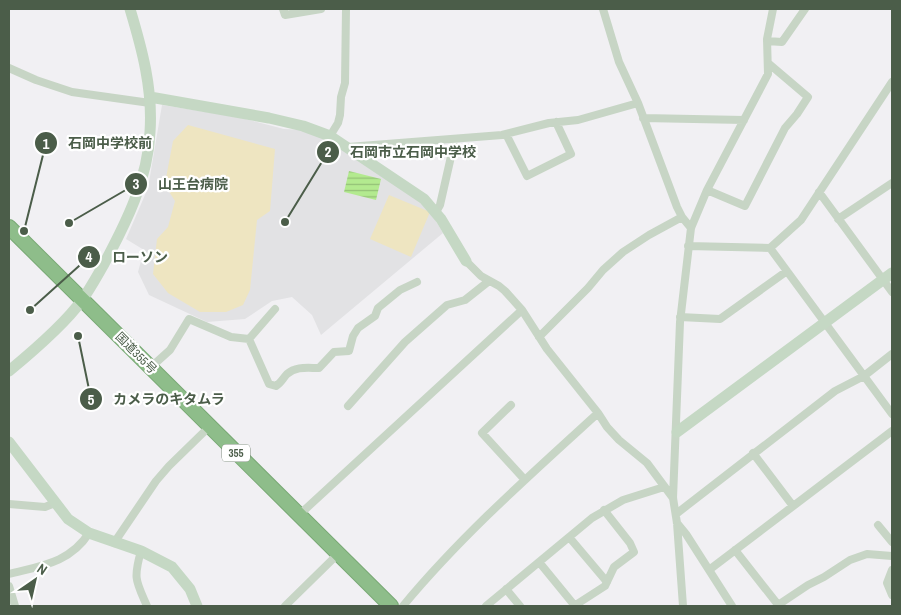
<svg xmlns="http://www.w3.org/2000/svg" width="901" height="615" viewBox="0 0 901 615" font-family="'Archivo Narrow','Noto Sans JP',sans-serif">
	<defs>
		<pattern id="water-rules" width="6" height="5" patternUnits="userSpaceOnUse" patternTransform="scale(1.25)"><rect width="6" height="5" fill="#b3ea8f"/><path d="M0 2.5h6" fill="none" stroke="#94c177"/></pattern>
	</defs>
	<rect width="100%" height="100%" fill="#f1f0f3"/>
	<path fill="#e2e2e4" d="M162 105 238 117 284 129 308 130 336 142 410 191 430 211 443 233 321 335 312 315 292 297 272 301 245 319 207 322 149 295 138 272 144 250 126 239 148 188Z"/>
	<path fill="#eee5c1" d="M188 125 275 149 270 211 257 220 250 290 243 305 226 312H200L168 293 153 274 157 239 168 227 175 201 168 190 166 178 173 141Z
		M389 195 430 212 411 257 370 239Z"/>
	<path fill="url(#water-rules)" d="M349 171 381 179 376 200 344 192Z"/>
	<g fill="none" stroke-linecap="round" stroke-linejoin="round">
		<defs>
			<path id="highway" d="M9 227 391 606"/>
		</defs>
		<use href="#highway" stroke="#79a975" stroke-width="16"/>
		<path stroke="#c7d5c5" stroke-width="8" d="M283 9 285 15 321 9
			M603 9 619 62 638 103 677 207 682 217 691 228
			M767 41 782 42 805 9
			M9 68 36 80 72 92 150 103
			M643 118 744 120
			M506 134 527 176 571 154 556 122
			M330 136 338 123 340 115 341 97 345 83 346 9
			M348 147 502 135 549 123 578 120 638 103
			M707 190 745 206 785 128 797 114 808 97 768 63
			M819 192 892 292
			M436 212 440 205 455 139
			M838 219 892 183
			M688 246 770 248 801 220 892 82
			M770 248 892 414
			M466 261 481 276 499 286 505 291 522 310 547 349 598 413 607 427 619 440 647 463 673 498
			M680 317 720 319 787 271
			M539 337 588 288 603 270 623 252 649 235 682 217
			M249 339 269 384 276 386C281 383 283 378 287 374 296 366 307 368 319 368L334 352 349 351 353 336 358 328 375 316 378 308 400 290 417 282
			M249 339 275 309
			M150 368 170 350 189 319 231 337 249 339
			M511 405 482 433 525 480
			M348 406 405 342 447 305 465 300 489 281
			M753 453 793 506
			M9 504 45 507 55 503
			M676 514 835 391 864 376 892 354
			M299 515 522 310
			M677 523 686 534 732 606
			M878 525 892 542
			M569 537 607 582
			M114 543 156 481 169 466 209 427
			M735 550 779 606
			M141 551C133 579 136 581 147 606
			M539 562 575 606
			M709 570 892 431
			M892 570 887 583 892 595
			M9 574C40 566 70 563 89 533
			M9 586 15 606
			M506 589 520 606
			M778 605 808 585 824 577 850 560 867 554 892 556
			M285 606 338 554
			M403 606C461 536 530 475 598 413
			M486 606 592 518 623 500 664 487
			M574 606 605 586 614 567 634 552 630 543 604 510
			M683 606 677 523 673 498 680 322 691 228 707 190 768 74 767 39 773 9"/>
		<path stroke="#c5d8c4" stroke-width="11" d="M150 97 269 118 303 126 330 136 424 199 441 219 466 261
			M9 371C32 352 65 324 82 300 90 289 97 276 104 264 126 223 148 179 150 132 153 89 142 49 130 9
			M677 432 892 273
			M9 442 68 519 89 533 141 551 172 567 190 589 197 606"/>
		<use href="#highway" stroke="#8ebd8a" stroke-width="14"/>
	</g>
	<g text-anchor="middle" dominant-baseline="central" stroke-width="4.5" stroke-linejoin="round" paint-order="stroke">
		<rect fill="#fff" stroke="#818e80" stroke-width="1" x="222" y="444.5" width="28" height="17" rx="4"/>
		<g font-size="11" font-weight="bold" fill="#4b5d49">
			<text x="236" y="453">355</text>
		</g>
		<g font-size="12" fill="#4b5d49" stroke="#fff">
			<text transform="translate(136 353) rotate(45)">国道355号</text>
		</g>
	</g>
	<path fill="none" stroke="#4b5d49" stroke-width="2" d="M24 231L46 143M285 222L328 152M69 223L136 184M30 310L89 257M78 336L91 399"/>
	<g fill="#4b5d49" stroke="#fff" stroke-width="2">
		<circle cx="24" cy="231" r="5"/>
		<circle cx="285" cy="222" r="5"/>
		<circle cx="69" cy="223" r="5"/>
		<circle cx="30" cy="310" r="5"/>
		<circle cx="78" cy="336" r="5"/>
		<circle cx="46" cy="143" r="12"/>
		<circle cx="328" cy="152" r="12"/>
		<circle cx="136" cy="184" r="12"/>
		<circle cx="89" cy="257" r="12"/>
		<circle cx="91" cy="399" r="12"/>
	</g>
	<g font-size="15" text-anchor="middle" font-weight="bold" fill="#fff">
		<text x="46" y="149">1</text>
		<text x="328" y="157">2</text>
		<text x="136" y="189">3</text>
		<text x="89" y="262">4</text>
		<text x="91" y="405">5</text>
	</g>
	<g font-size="14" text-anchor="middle" font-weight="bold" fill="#4b5d49" stroke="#fff" stroke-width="4.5" stroke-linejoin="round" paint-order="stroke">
		<text x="110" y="148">石岡中学校前</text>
		<text x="413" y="157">石岡市立石岡中学校</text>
		<text x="193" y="189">山王台病院</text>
		<text x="140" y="262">ローソン</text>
		<text x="169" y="404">カメラのキタムラ</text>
	</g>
	<rect width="901" height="615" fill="none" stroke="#4b5d49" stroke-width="20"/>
	<g transform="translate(35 580) rotate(34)" stroke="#ffffff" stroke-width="4" paint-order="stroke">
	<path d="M0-4L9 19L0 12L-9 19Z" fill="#4b5d49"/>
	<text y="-8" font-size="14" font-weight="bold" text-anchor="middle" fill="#4b5d49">N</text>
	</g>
</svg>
